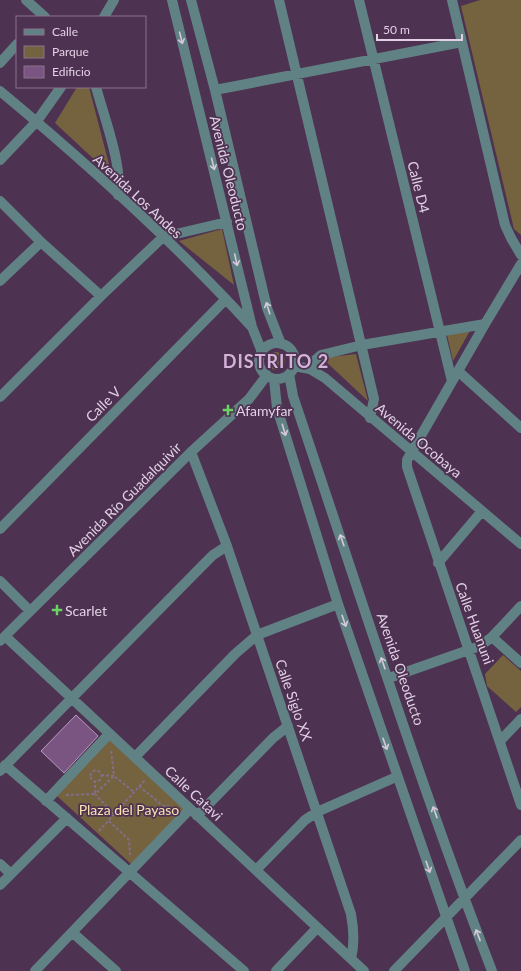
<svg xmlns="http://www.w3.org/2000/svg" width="521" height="971" viewBox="0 0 521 971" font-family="Lato,sans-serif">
	<rect width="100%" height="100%" fill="#4e3252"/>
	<path fill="#75623f" d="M480 0H521V235L514 229 461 6Z
		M77 87H89L112 176 55 123Z
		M222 229 234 285 179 241Z
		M471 329 453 361 447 335Z
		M267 361a9 9 0 1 1 18 0a9 9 0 1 1-18 0Z
		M356 354 368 401 322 358Z
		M503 655 521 671V707L516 712 487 686 485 674Z
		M110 739 186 807 131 864 57 796Z"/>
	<path fill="#7b5581" stroke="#ba9abf" d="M76 715 98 736 64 773 41 751Z"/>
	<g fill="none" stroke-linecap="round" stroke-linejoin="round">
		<path stroke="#856d88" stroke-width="2" stroke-dasharray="3 2" stroke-linecap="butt" d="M90.5 776a5.5 5.5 0 1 1 11 0a5.5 5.5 0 1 1-11 0Z
			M101 775 114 776 111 750
			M139 786 163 806H171
			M66 795 95 794V782
			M114 814 95 794 114 776 134 792
			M109 821 129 840 130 855
			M99 831 145 780"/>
		<path stroke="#618284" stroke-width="10" d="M26 0 45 17
			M172 0 252 327 262 352
			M191 0 215 90 267 308 281 344
			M279 0 374 399 370 418
			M359 0 452 381
			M452 0 505 225 511 238 521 255
			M104 17 114 0
			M0 63 17 44
			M96 87C104 117 123 166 118 195
			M215 90 462 42
			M0 91C88 164 174 242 251 326
			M0 160 37 121 61 87
			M0 201 41 242 101 296
			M521 264 485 324 407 460V467L521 805
			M0 281 41 242
			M259 361a18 18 0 1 1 36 0a18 18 0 1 1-36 0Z
			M294 366 310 369 325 378 521 544
			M310 369 313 362 321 355 362 345 485 324
			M458 371 521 428
			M289 374 293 396C358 588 419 782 492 971
			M274 379 277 408 338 604 465 971
			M0 397 101 296 163 237 227 222
			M191 452 227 546 351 914C354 930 355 943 351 959
			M0 529 226 299
			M438 563 482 511
			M0 581 30 611
			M5 636 364 971
			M492 637 521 663
			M0 641 191 452 249 399 267 375
			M389 678 480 646 492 637 521 606
			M500 741 521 719
			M135 757 235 654 257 635 338 604
			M5 765 244 971
			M0 771 200 568 213 555 227 546
			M46 801 109 734
			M197 816 273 738 288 726
			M0 864 11 874
			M256 870 305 820 317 812 396 777
			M0 885 67 818
			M73 933 116 971
			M35 971 190 809
			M276 971 317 928
			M394 971 521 840"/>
	</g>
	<defs><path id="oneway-shaft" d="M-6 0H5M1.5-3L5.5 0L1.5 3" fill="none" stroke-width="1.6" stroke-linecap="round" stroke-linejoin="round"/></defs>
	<g stroke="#d5c9da">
		<use href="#oneway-shaft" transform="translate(181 38) rotate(76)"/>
		<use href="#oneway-shaft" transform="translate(213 164) rotate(76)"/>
		<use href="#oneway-shaft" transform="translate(236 260) rotate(77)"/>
		<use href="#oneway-shaft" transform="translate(268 308) rotate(-107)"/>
		<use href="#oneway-shaft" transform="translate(284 430) rotate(73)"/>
		<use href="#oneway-shaft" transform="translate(342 540) rotate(-109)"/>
		<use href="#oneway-shaft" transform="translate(344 621) rotate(71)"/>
		<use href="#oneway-shaft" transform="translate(383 663) rotate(-109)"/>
		<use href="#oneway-shaft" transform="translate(385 744) rotate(71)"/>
		<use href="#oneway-shaft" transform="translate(435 812) rotate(-109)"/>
		<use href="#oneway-shaft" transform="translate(428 867) rotate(71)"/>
		<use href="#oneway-shaft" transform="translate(478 935) rotate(-111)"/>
	</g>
	<g fill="#6bd363" stroke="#4e3252" stroke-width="1.5">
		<path d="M226 404h4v4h4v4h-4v4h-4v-4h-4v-4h4z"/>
		<path d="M55 604h4v4h4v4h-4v4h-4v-4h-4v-4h4z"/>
	</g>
	<g text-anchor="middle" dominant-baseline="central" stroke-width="3.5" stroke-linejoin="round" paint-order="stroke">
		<g font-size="14" fill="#e2d1e4" stroke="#4e3252">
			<text transform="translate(229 173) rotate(76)">Avenida Oleoducto</text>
			<text transform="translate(419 187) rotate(76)">Calle D4</text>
			<text transform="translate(138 196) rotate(43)">Avenida Los Andes</text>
			<text transform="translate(103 404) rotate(-45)">Calle V</text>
			<text transform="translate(419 440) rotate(40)">Avenida Ocobaya</text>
			<text transform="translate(124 499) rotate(-45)">Avenida Río Guadalquivir</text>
			<text transform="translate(475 623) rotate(70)">Calle Huanuni</text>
			<text transform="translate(401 669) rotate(71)">Avenida Oleoducto</text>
			<text transform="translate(294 700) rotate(71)">Calle Siglo XX</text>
			<text transform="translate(194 793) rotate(43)">Calle Catavi</text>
		</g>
		<g font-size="14" fill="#e2d1e4" stroke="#4e3252" text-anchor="start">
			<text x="236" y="410">Afamyfar</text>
			<text x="65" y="610">Scarlet</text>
		</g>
		<g font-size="14" fill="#fbe1b2" stroke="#4e3252">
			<text x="129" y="809">Plaza del Payaso</text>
		</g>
		<g font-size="18" font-weight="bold" letter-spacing="1" fill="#d4b3d8" stroke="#4e3252">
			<text x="276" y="361">DISTRITO 2</text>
		</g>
	</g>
	<rect x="16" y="16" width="130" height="72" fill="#4e3252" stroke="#89728c"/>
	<rect x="24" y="29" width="20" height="6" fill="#618284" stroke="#89728c"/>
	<text x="52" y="36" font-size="12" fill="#e2d1e4">Calle</text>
	<rect x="24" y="46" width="20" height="12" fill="#75623f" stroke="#89728c"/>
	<text x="52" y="56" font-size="12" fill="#e2d1e4">Parque</text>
	<rect x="24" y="66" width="20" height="12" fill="#7b5581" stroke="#89728c"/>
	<text x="52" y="76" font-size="12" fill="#e2d1e4">Edificio</text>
	<path d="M377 34v6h85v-6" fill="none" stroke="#e2d1e4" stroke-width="2"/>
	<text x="383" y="34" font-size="12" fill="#e2d1e4" stroke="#4e3252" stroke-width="3" paint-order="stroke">50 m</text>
</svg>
